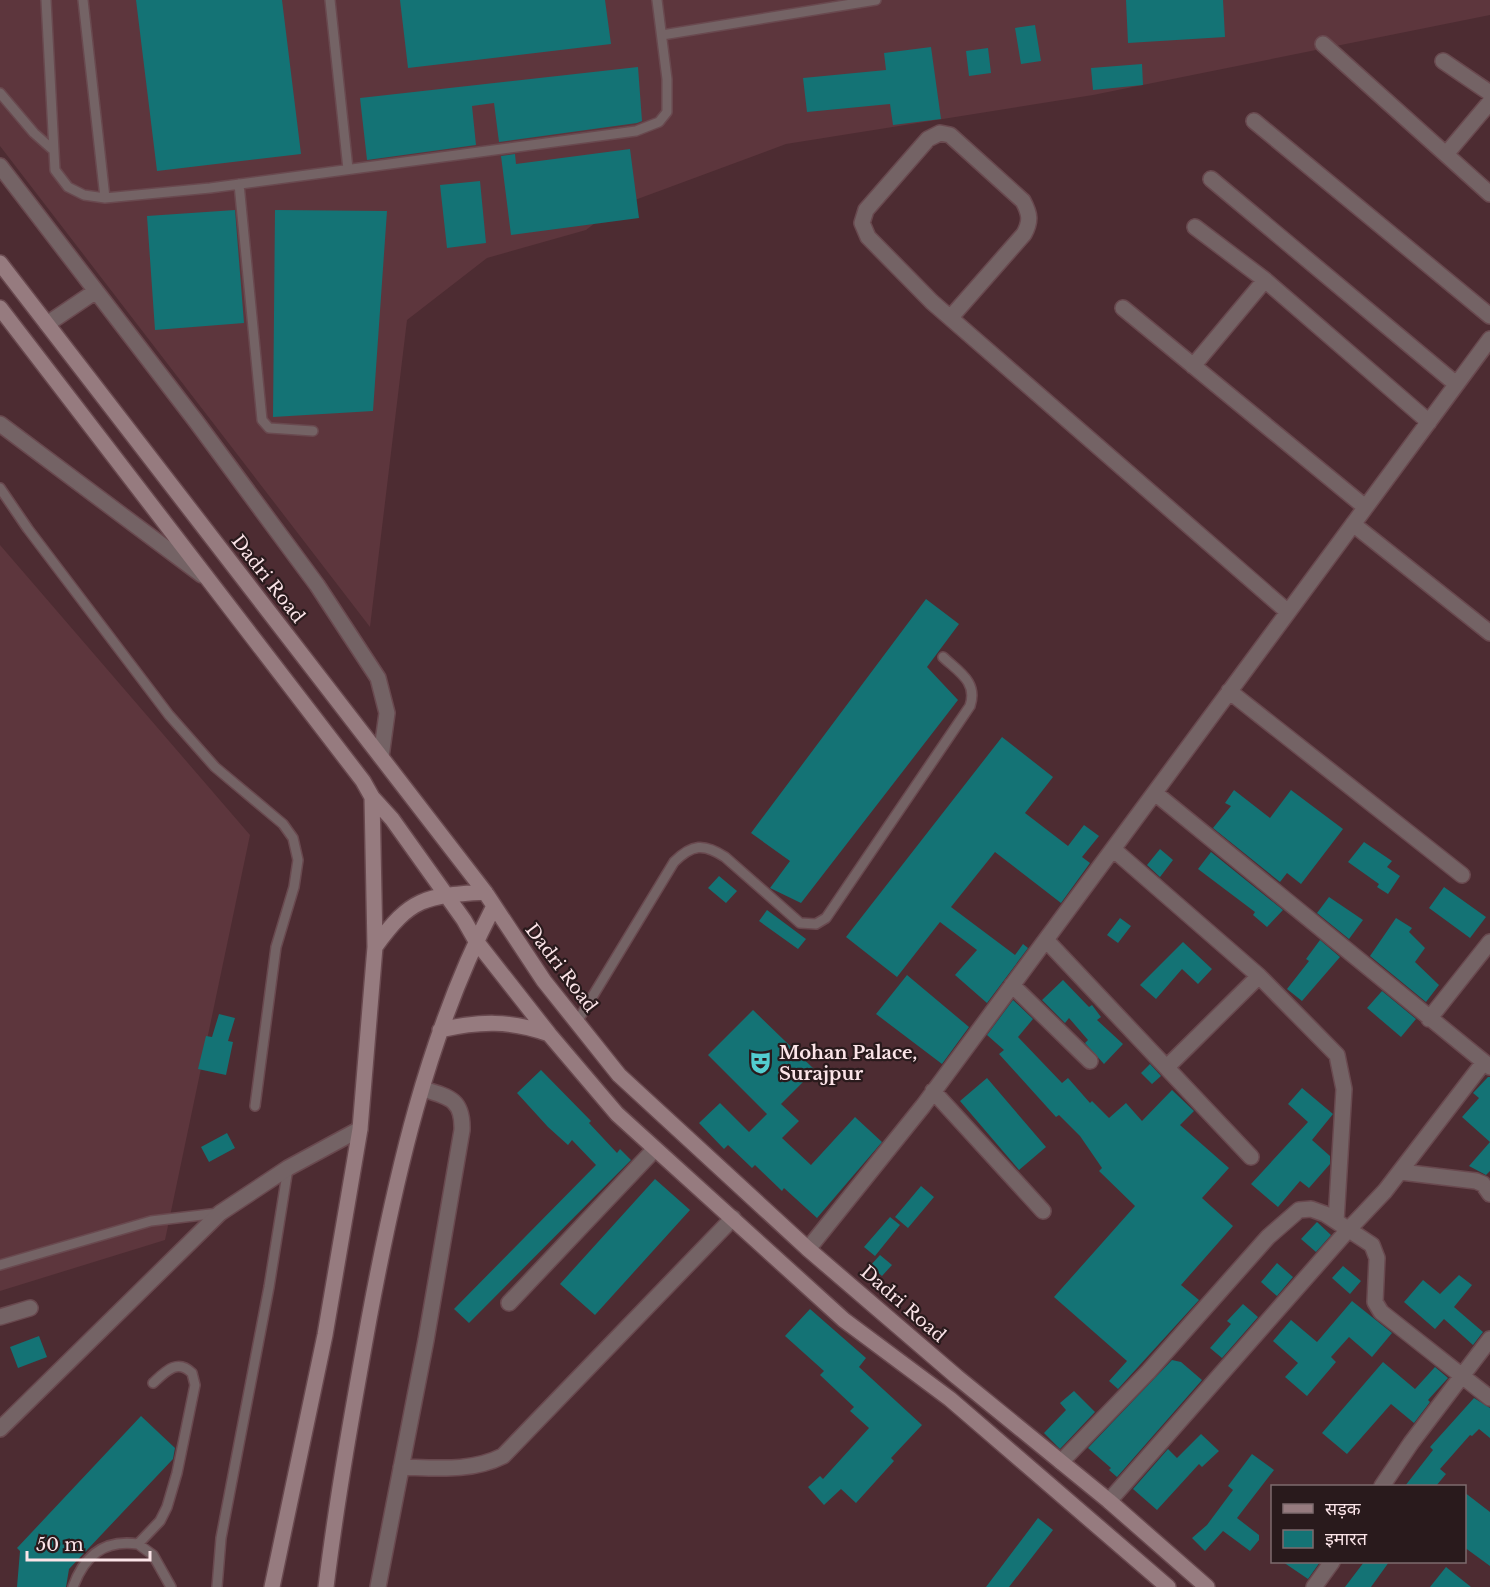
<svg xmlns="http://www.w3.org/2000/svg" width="1490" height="1587" viewBox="0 0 1490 1587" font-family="'Libre Baskerville','Noto Sans Devanagari',serif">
	<rect width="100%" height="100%" fill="#4d2c32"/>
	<path fill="#5d363d" d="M0 0H1490V15L1093 95 786 144 616 207 586 230 487 258 407 320 370 627 0 146Z
		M0 545 250 835 165 1240 0 1291Z"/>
	<path fill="#147375" d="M136 0H282L301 154 157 171Z
		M400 0H605L611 44 408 68Z
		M1126 0H1223L1225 37 1128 43Z
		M1035 25 1041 61 1021 64 1015 28Z
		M931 47 941 119 893 125 890 104 807 112 803 78 886 70 884 53Z
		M988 48 991 73 969 76 966 51Z
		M1142 64 1143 85 1093 90 1091 68Z
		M638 67 642 121 637 123 499 142 494 103 472 106 476 145 367 160 360 98Z
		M630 149 639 218 511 235 501 156 515 154 516 164Z
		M480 181 486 243 447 248 440 185Z
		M235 210 244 323 155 330 147 216Z
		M275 210 387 211 373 411 273 417Z
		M926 599 959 624 927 667 958 700 801 903 770 888 790 861 751 833Z
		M1002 737 1053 777 1025 813 1068 846 1084 825 1099 836 1082 857 1090 863 1061 903 995 852 951 907 1015 955 1023 944 1028 948 987 1003 955 975 977 950 940 922 897 977 846 937Z
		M1234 790 1270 818 1291 790 1343 829 1301 884 1287 873 1280 882 1213 828 1231 806 1225 803Z
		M1364 842 1392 861 1387 867 1400 876 1388 894 1377 887 1379 884 1348 862Z
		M1160 849 1173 860 1160 877 1147 865Z
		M1211 852 1283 910 1267 927 1253 915 1255 912 1198 869Z
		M719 876 737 891 726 903 708 888Z
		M1444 887 1486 917 1470 938 1429 908Z
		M1329 897 1363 920 1349 939 1317 913Z
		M767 910 806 939 798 949 759 921Z
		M1120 918 1131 926 1118 943 1107 935Z
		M1396 918 1412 928 1409 932 1425 948 1415 962 1439 985 1426 1002 1370 956Z
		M1320 940 1340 957 1302 1001 1287 989 1309 961 1306 959Z
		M1183 942 1212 969 1198 984 1182 969 1156 999 1140 985Z
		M907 975 969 1027 942 1064 876 1014Z
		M1063 980 1089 1007 1092 1005 1101 1017 1097 1020 1123 1044 1104 1064 1085 1043 1088 1040 1069 1018 1065 1023 1042 1000Z
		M1382 991 1416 1019 1401 1037 1367 1008Z
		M1013 1000 1033 1019 1018 1037 1062 1083 1068 1078 1090 1103 1092 1101 1109 1118 1126 1103 1142 1121 1172 1090 1194 1111 1180 1125 1229 1168 1202 1198 1233 1226 1181 1285 1199 1300 1118 1389 1109 1381 1127 1361 1054 1297 1135 1206 1099 1171 1102 1168 1080 1136 1059 1115 1056 1117 999 1054 1004 1050 987 1035Z
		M753 1010 815 1070 781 1104 799 1121 782 1138 811 1165 855 1117 882 1142 817 1218 784 1188 782 1191 755 1165 752 1168 728 1145 724 1149 699 1123 720 1103 749 1132 767 1114 708 1055Z
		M219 1014 235 1018 228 1041 233 1042 226 1075 198 1069 206 1036 212 1037Z
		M1150 1064 1161 1076 1152 1084 1141 1073Z
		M541 1070 591 1121 589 1123 617 1153 620 1149 631 1160 469 1323 454 1309 596 1165 572 1140 568 1145 548 1127 517 1093Z
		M1488 1077H1490V1142L1462 1117 1479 1098 1473 1093Z
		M987 1078 1046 1147 1019 1170 960 1101Z
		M1302 1088 1333 1114 1312 1140 1330 1156V1164L1309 1188 1300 1181 1278 1207 1251 1184 1308 1122 1288 1104Z
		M227 1133 235 1148 209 1162 201 1147Z
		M1490 1142V1171L1486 1175 1469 1166Z
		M655 1179 690 1210 595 1315 560 1284Z
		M921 1186 934 1197 908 1228 895 1217Z
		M890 1217 900 1225 875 1256 864 1247Z
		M1317 1222 1331 1235 1316 1252 1301 1239Z
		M880 1255 892 1265 882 1276 870 1266Z
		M1277 1263 1293 1277 1277 1296 1261 1282Z
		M1343 1266 1361 1281 1350 1294 1332 1278Z
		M1459 1275 1472 1285 1454 1307 1483 1332 1473 1345 1444 1319 1435 1329 1404 1302 1423 1280 1440 1294Z
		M1352 1301 1392 1333 1372 1357 1349 1337 1331 1357 1336 1362 1307 1396 1285 1377 1298 1363 1273 1341 1291 1320 1317 1342Z
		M1243 1304 1258 1317 1222 1358 1210 1348 1231 1324 1227 1321Z
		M810 1309 866 1358 859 1367 922 1425 891 1458 894 1461 856 1503 841 1489 824 1505 808 1487 820 1476 823 1479 869 1428 850 1411 854 1407 820 1375 824 1371 785 1336Z
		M39 1336 47 1357 18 1368 10 1347Z
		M1172 1360 1181 1362 1202 1380 1117 1477 1109 1470 1111 1468 1088 1448Z
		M1383 1362 1415 1389 1435 1367 1448 1378 1428 1400 1430 1402 1414 1423 1391 1404 1347 1454 1322 1433Z
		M1074 1391 1095 1412 1060 1449 1044 1433 1066 1410 1060 1403Z
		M1474 1398 1490 1408V1438L1479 1429 1472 1436 1470 1435 1440 1469 1446 1474 1436 1486H1405L1433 1450 1430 1447Z
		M141 1416 175 1448 173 1459 69 1569 66 1587H17L20 1551 17 1548Z
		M1201 1434 1219 1451 1202 1467 1199 1464 1157 1510 1133 1489 1168 1449 1177 1458Z
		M1252 1454 1274 1470 1237 1518 1259 1535V1540L1250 1551 1223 1531 1205 1551 1192 1538 1207 1525 1233 1490 1228 1486Z
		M1464 1492 1490 1512V1566L1464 1547Z
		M1038 1518 1053 1530 1009 1587H986Z
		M1283 1562H1320L1308 1579Z
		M1364 1562H1389L1371 1587H1345Z
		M1446 1567 1471 1587H1430Z"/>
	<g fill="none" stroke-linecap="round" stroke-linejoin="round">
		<defs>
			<path id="lane" d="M46 0 55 170 68 187 84 195 105 198 210 188 636 131 659 122 667 112V79L657 0
				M83 0 105 198
				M330 0 348 169
				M662 35 876 0
				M0 93 34 133 52 149
				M239 184 262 420 269 428 313 431
				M0 488 28 529 169 715 215 767 283 824 293 838 298 860 294 887 276 947 255 1106
				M577 1022 674 862C692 844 704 843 725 857L800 923 816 924 826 918 970 706C978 682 959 672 943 657
				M0 1265 151 1221 219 1213
				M138 1544 153 1555 171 1587
				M73 1587C84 1556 104 1539 138 1544L160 1521 167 1507 177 1473 195 1385 192 1373C177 1358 165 1372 153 1383
				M217 1587 221 1538 269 1287 288 1168"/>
			<path id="street" d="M1323 44 1490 194
				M1443 61 1490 93
				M1254 121 1490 316
				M1447 153 1490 102
				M0 166 195 420 317 585 378 678 387 713 381 757
				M1211 179 1456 384
				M1195 227 1265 280 1429 422
				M1123 308 1365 507
				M951 317 1024 234C1031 221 1030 214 1023 201L950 135 940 133 928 139 866 210 862 223 868 237 932 302 1288 612
				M47 324 96 291
				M1193 366 1265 280
				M0 424 202 575
				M1353 524 1490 633
				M1229 691 1462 875
				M1155 793 1490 1067
				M1113 849 1259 976 1337 1055 1344 1089 1336 1221
				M1046 940 1251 1157
				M1012 985 1090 1061
				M1429 1019 1490 942
				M1167 1067 1259 976
				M933 1091 1043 1211
				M1401 1172 1476 1181 1483 1184 1490 1194
				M808 1249 923 1106 1490 339
				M509 1303 654 1150
				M0 1317 30 1308
				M0 1429 220 1213 288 1168 360 1129
				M1061 1462 1149 1371 1268 1237 1299 1210 1311 1209 1325 1214 1372 1245 1377 1258 1375 1302 1381 1312 1490 1398
				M401 1467C437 1468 471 1472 503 1456L733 1218
				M1382 1486 1411 1443 1490 1339
				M1109 1501 1348 1230 1385 1191 1484 1062
				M378 1587 426 1340 462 1130C463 1100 450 1097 423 1089
				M1314 1587 1332 1562"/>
			<path id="secondary" d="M0 263 485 892 544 981 619 1075 808 1249 957 1377 1109 1501 1207 1587
				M0 308 363 781 372 797 375 947 360 1129 325 1335 272 1587
				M372 797 392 819 464 920 476 941 549 1034 617 1114 844 1320 950 1399 1168 1587
				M375 947C411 897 425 896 485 892
				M440 1030C480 1021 510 1020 549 1034
				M326 1587C337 1497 353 1408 369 1319 395 1179 427 1035 493 908"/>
		</defs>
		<use href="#lane" stroke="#69494f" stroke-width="12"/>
		<use href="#street" stroke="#69494f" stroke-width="18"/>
		<use href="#secondary" stroke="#69494f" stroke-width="18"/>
		<use href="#lane" stroke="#746365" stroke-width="9"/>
		<use href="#street" stroke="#746365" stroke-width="15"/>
		<use href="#secondary" stroke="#967b7f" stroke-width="15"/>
	</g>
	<defs>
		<symbol id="theatre-bare" viewBox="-9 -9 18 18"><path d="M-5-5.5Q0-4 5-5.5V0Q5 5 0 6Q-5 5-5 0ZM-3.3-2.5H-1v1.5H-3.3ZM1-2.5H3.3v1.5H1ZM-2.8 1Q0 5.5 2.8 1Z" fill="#52cdcf" stroke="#291a1c" stroke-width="2.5" paint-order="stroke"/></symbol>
	</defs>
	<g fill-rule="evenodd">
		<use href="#theatre-bare" x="744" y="1046" width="33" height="33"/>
	</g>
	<g text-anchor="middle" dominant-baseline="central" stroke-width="4.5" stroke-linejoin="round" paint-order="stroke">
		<g font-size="18" fill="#fbe4e8" stroke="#291a1c">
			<text transform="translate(268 579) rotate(52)">Dadri Road</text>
			<text transform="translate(561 968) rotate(53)">Dadri Road</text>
			<text transform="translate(903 1304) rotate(41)">Dadri Road</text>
		</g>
		<g font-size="18" font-weight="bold" fill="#fbe4e8" stroke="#291a1c" text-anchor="start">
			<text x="779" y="1053">Mohan Palace,<tspan x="779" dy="21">Surajpur</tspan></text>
		</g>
	</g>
	<rect x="1271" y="1485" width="195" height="78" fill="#291a1c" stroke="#7d6b6e" stroke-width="1.5"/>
	<rect x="1283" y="1504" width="30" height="9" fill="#967b7f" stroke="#7d6b6e" stroke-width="1.5"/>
	<text x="1325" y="1515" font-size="18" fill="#fbe4e8">सड़क</text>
	<rect x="1283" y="1530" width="30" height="18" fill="#147375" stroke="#7d6b6e" stroke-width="1.5"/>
	<text x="1325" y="1545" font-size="18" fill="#fbe4e8">इमारत</text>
	<path d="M27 1551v9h123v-9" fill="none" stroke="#fbe4e8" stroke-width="3"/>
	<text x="36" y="1551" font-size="18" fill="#fbe4e8" stroke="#291a1c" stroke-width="4.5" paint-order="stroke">50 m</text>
</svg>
